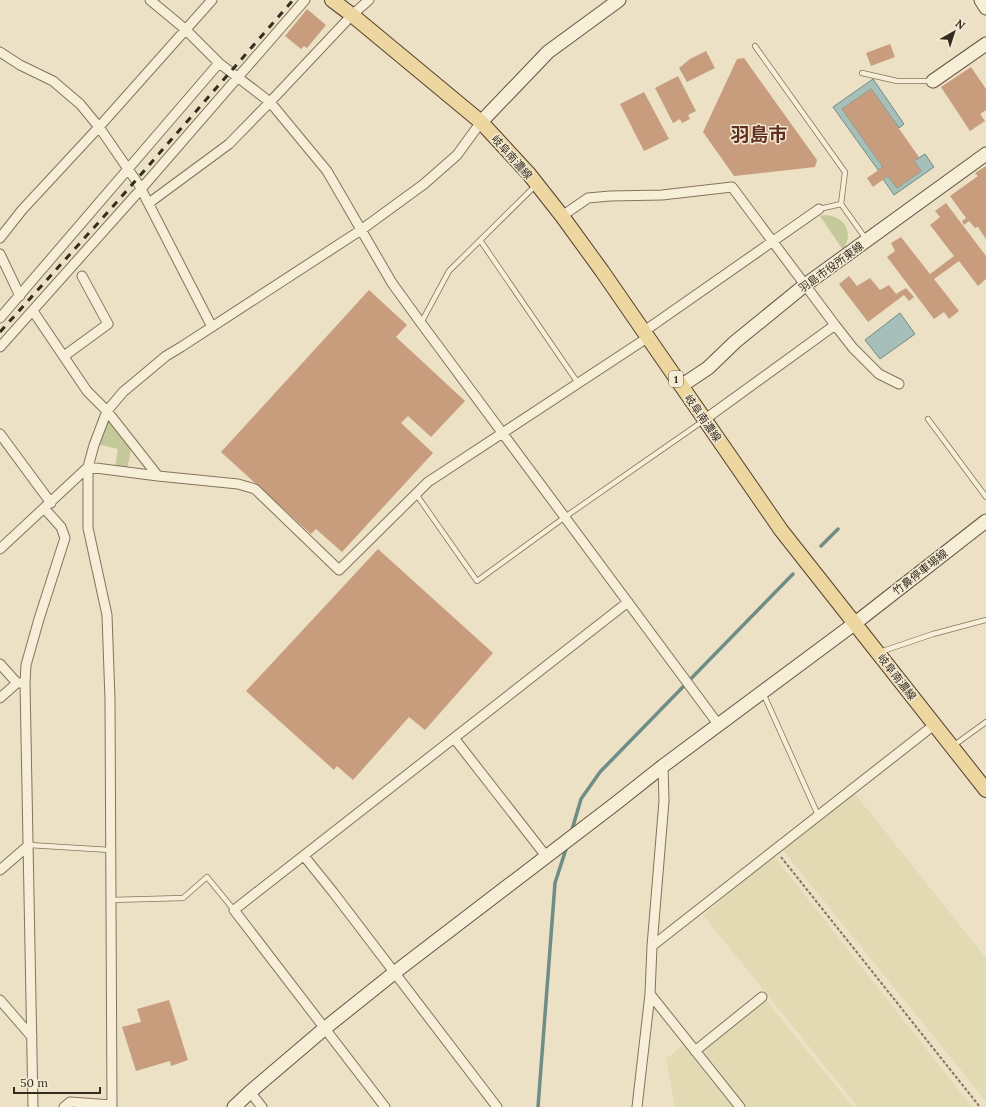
<svg xmlns="http://www.w3.org/2000/svg" width="986" height="1107" viewBox="0 0 986 1107" font-family="Lora,'Noto Sans JP',serif">
	<rect width="100%" height="100%" fill="#ece1c5"/>
	<path fill="#e1dab3" d="M855 794 986 958V1101L782 849Z
		M774 856 972 1107H858L703 915Z
		M765 999 853 1107H748L703 1050Z
		M683 1045 733 1107H675L666 1059Z"/>
	<path fill="#c3c999" d="M826 215C846 217 854 233 843 250L820 216Z
		M108 415 132 444 127 470 115 468 118 449 97 444Z"/>
	<path fill="#a6bfb8" stroke="#6e8d86" d="M873 79 904 124 899 128 871 89 842 109 883 167 878 170 833 107Z
		M925 154 934 167 894 195 883 179 888 176 897 188 921 171 914 161Z
		M900 313 915 334 880 359 865 340Z"/>
	<g fill="none" stroke-linecap="round" stroke-linejoin="round">
		<path stroke="#6e8d86" stroke-width="3.5" d="M821 546 838 529
			M571 833 581 799 600 772 793 574
			M538 1107 555 883 567 846"/>
	</g>
	<path fill="#c89d7d" d="M307 9 326 25 307 48 304 46 301 49 285 36Z
		M890 44 895 57 871 66 866 53Z
		M706 51 715 68 687 82 679 68 690 59Z
		M744 58 817 160 815 167 734 176 703 132 737 59Z
		M971 67 986 89V110L980 114 985 121 970 131 941 87Z
		M678 76 696 111 688 115 690 119 682 123 680 119 673 123 655 88Z
		M871 89 919 157 914 161 921 171 897 188 888 176 873 187 867 178 883 167 842 109Z
		M644 92 669 139 644 151 620 104Z
		M986 166V239L978 227 975 228 969 221 964 225 962 221 966 218 950 196 978 176 975 173Z
		M946 203 986 256V279L978 286 959 261 934 279 959 311 949 319 944 312 934 319 887 257 895 251 891 243 901 237 930 274 954 256 930 225 940 217 935 211Z
		M849 276 857 286 870 278 880 290 889 285 896 294 906 288 914 297 909 301 904 295 868 322 839 284Z
		M369 290 407 325 396 337 465 401 431 437 408 416 401 423 433 453 342 552 316 529 311 534 221 452Z
		M378 549 493 653 425 730 409 717 353 780 337 766 334 770 246 691Z
		M169 1000 188 1060 171 1066 170 1061 136 1071 122 1027 141 1022 137 1009Z"/>
	<g fill="none" stroke-linecap="round" stroke-linejoin="round">
		<defs>
			<path id="lane" d="M755 46 845 172 841 204 866 239
				M862 73 897 81H933
				M819 209 841 204
				M480 240 578 383
				M421 323 449 271 535 186
				M928 419 986 497
				M416 494 477 581 565 517 703 421
				M880 652 933 634 986 620
				M763 693 818 815
				M953 746 986 722
				M29 845 110 850
				M111 900 183 898 207 877 234 910"/>
			<path id="street" d="M369 0 352 15 270 102 327 171 392 283 421 323 718 724
				M0 52 20 65 53 81 80 104 99 127 139 185 212 327
				M149 203 229 144 270 102 219 63 185 29 150 0
				M562 216 588 198 610 196 662 195 732 187 835 325 704 420
				M0 238 22 210 99 127 212 0
				M0 254 20 296
				M33 311 87 391 107 411 158 476
				M0 318 219 63
				M835 325 853 348 879 374 899 384
				M643 332 819 209
				M0 347 141 189 305 0
				M64 356 108 324 82 276
				M0 434 51 503
				M88 467 158 476 238 484 255 489 339 570 428 482 647 338
				M0 549 88 467
				M0 664 17 683
				M0 698 17 683H25
				M454 738 546 856
				M304 856 333 892 497 1107
				M0 870 29 845
				M652 946 934 725
				M650 994 740 1107
				M0 1000 32 1037
				M695 1051 762 997
				M250 1092 262 1107
				M33 1107 25 683 26 665 39 619 65 538 61 527 44 508
				M64 1107 70 1102 112 1105
				M112 1107 110 700 107 615 88 528V467L94 445 107 411 123 392 166 356 181 347 361 230 424 184 457 155 481 122
				M385 1107 234 910 628 602
				M637 1107 650 994 652 946 664 801 663 766"/>
			<path id="secondary" d="M981 0 986 8
				M933 81 986 44
				M481 122 548 52 619 0
				M681 386 708 368 735 342 805 285 986 154
				M234 1107 250 1092 324 1029 394 973 615 804 663 766 854 624 986 521"/>
			<path id="primary" d="M332 0 352 15 481 122 529 174 562 216 602 271 781 530 986 790"/>
		</defs>
		<use href="#lane" stroke="#85735c" stroke-width="6"/>
		<use href="#street" stroke="#85735c" stroke-width="11"/>
		<use href="#secondary" stroke="#67543f" stroke-width="15"/>
		<use href="#primary" stroke="#534130" stroke-width="16"/>
		<path stroke="#85735c" stroke-width="2" stroke-dasharray="3 2" stroke-linecap="butt" d="M781 857 980 1107"/>
		<use href="#lane" stroke="#f7eed8" stroke-width="4.5"/>
		<use href="#street" stroke="#f7eed8" stroke-width="9"/>
		<use href="#secondary" stroke="#f7eed8" stroke-width="13"/>
		<use href="#primary" stroke="#edd69f" stroke-width="14"/>
		<path stroke="#362b1f" stroke-width="3" stroke-dasharray="7 7" stroke-linecap="butt" d="M0 332 116 203 293 0"/>
	</g>
	<g text-anchor="middle" dominant-baseline="central" stroke-width="3" stroke-linejoin="round" paint-order="stroke">
		<rect fill="#f3ebd4" stroke="#6f6555" stroke-width="1" x="669" y="371" width="14" height="16" rx="3"/>
		<g font-size="10" font-weight="bold" fill="#362b1f">
			<text x="676" y="379">1</text>
		</g>
		<g font-size="11" fill="#362b1f" stroke="#f3ebd4">
			<text transform="translate(512 157) rotate(48)">岐阜南濃線</text>
			<text transform="translate(831 267) rotate(-36)">羽島市役所東線</text>
			<text transform="translate(703 418) rotate(55)">岐阜南濃線</text>
			<text transform="translate(920 572) rotate(-38)">竹鼻停車場線</text>
			<text transform="translate(897 677) rotate(52)">岐阜南濃線</text>
		</g>
		<g font-size="19" font-weight="bold" fill="#602f21" stroke="#f3ebd4">
			<text x="759" y="134">羽島市</text>
		</g>
	</g>
	<g transform="translate(954 32) rotate(39)" stroke="#f3ebd4" stroke-width="3" paint-order="stroke">
	<path d="M0-3L7 15L0 10L-7 15Z" fill="#362b1f"/>
	<text y="-6" font-size="11" font-weight="bold" text-anchor="middle" fill="#362b1f">N</text>
	</g>
	<path d="M14 1087v6h86v-6" fill="none" stroke="#362b1f" stroke-width="2"/>
	<text x="20" y="1087" font-size="12" fill="#362b1f" stroke="#f3ebd4" stroke-width="3" paint-order="stroke">50 m</text>
</svg>
